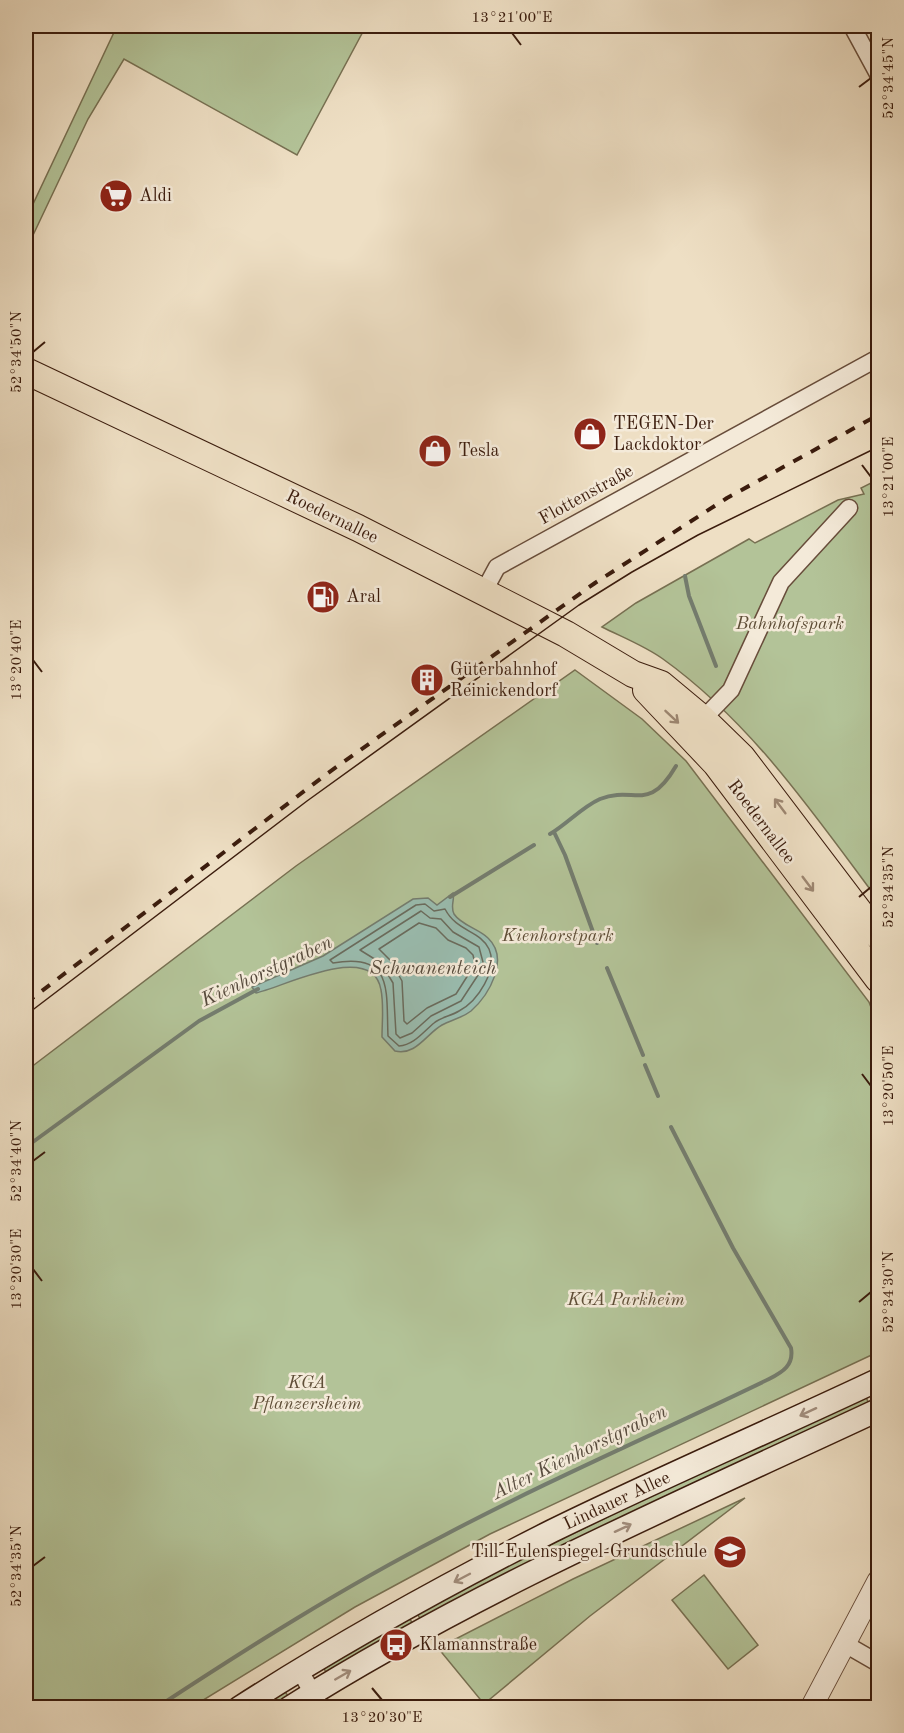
<svg xmlns="http://www.w3.org/2000/svg" width="904" height="1733" viewBox="0 0 904 1733" font-family="'Old Standard TT',serif">
	<rect width="100%" height="100%" fill="#eedfc4"/>
	<filter id="stains"><feTurbulence type="fractalNoise" baseFrequency=".00333" numOctaves="4"/><feColorMatrix values="0 0 0 0 .2 0 0 0 0 .09 0 0 0 0 .02 0 0 0 .5 -.17"/></filter>
	<radialGradient id="worn" r=".72"><stop offset=".6" stop-color="#630" stop-opacity="0"/><stop offset="1" stop-color="#630" stop-opacity=".3"/></radialGradient>
	<path fill="#b3c398" stroke="#777052" stroke-width="1.5" d="M117 26H366L297 155 124 59 88 119 26 250V219Z
		M875 481H878V900C813 813 752 723 663 659 645 646 622 637 602 627L636 603 749 539 755 543 838 500 864 494 861 488Z
		M575 670 642 719 686 761 869 1002 878 1026V1352L490 1534 355 1607 192 1707 26 1708V1071L296 866Z
		M864 1393 870 1406 422 1622 415 1610Z
		M745 1498 590 1616 484 1704 438 1648 573 1579Z
		M704 1575 758 1645 728 1669 672 1600Z
		M407 1614 414 1626 328 1676 321 1663Z
		M282 1687 290 1699 277 1707 250 1708Z"/>
	<path fill="#9abdb0" stroke="#747d6f" stroke-width="1.5" d="M453 893C455 900 450 906 454 914 461 925 479 929 488 938 510 959 489 995 471 1011 462 1018 451 1020 442 1025 426 1034 416 1056 395 1051L382 1037C382 1022 384 1005 381 990 373 940 284 987 256 993L252 987 323 956 413 899 428 898 437 905Z"/>
	<g fill="none" stroke-linecap="round" stroke-linejoin="round">
		<path stroke="#6a6c5e" stroke-width="1.5" d="M425 904 434 911 445 909C457 932 480 930 489 949 498 970 478 1001 459 1011 451 1016 441 1017 434 1023 423 1032 414 1045 399 1046L388 1036C386 991 394 952 333 963L330 960 416 905Z
			M421 911 430 918 441 919 453 932 479 947 484 966 461 1001 431 1016 412 1033 400 1038 396 1034 393 983 381 963 360 950Z
			M419 923 436 928 448 940 466 948 473 955 475 964 456 994 427 1008 407 1024 404 1021 402 981 390 960 379 949Z"/>
		<path stroke="#747d6f" stroke-width="4" d="M685 576 689 596 716 666
			M554 832 565 855 597 943
			M550 834C567 824 582 807 600 799 635 785 648 814 676 766
			M450 897 534 845
			M607 968 643 1055
			M645 1065 658 1096
			M26 1147 199 1021 258 989
			M156 1708C249 1647 342 1588 441 1537 548 1480 660 1432 769 1379 783 1372 794 1365 791 1348L733 1248 671 1127"/>
		<defs>
			<path id="minor" d="M852 26 878 74
				M483 593 497 567 878 358
				M703 719 731 690 781 582 849 508
				M845 1644 878 1663
				M299 1669 321 1708"/>
			<path id="tertiary" d="M811 1708 878 1581"/>
			<path id="secondary" d="M239 1708C340 1643 445 1585 552 1531 660 1478 770 1431 878 1380
				M289 1708C476 1590 679 1503 878 1410"/>
			<path id="primary" d="M26 371 358 528 566 634 633 674 661 684 703 719 742 757 878 936
				M646 690 716 764 878 979"/>
		</defs>
		<use href="#minor" stroke="#684d3b" stroke-width="19"/>
		<use href="#tertiary" stroke="#684d3b" stroke-width="23"/>
		<use href="#secondary" stroke="#3b1c0d" stroke-width="25"/>
		<use href="#primary" stroke="#3b1c0d" stroke-width="28"/>
		<use href="#minor" stroke="#f4ead9" stroke-width="16"/>
		<use href="#tertiary" stroke="#f4ead9" stroke-width="21"/>
		<use href="#secondary" stroke="#f4ead9" stroke-width="22"/>
		<use href="#primary" stroke="#eedfc4" stroke-width="26"/>
		<path stroke="#3b1c0d" stroke-width="1.5" d="M26 1015 307 801 579 605 632 572 698 535 878 447"/>
		<path stroke="#3b1c0d" stroke-width="4" stroke-dasharray="10 10" stroke-linecap="butt" d="M26 1003 328 773 595 583 727 498 878 415"/>
	</g>
	<defs><path id="oneway-shaft" d="M-6 0H5M1.5-3L5.5 0L1.5 3" fill="none" stroke-width="1.6" stroke-linecap="round" stroke-linejoin="round" transform="scale(1.5)"/></defs>
	<g stroke="#9d8772">
		<use href="#oneway-shaft" transform="translate(672 717) rotate(43)"/>
		<use href="#oneway-shaft" transform="translate(780 806) rotate(-127)"/>
		<use href="#oneway-shaft" transform="translate(808 884) rotate(53)"/>
	</g>
	<g stroke="#a18d7d">
		<use href="#oneway-shaft" transform="translate(808 1412) rotate(155)"/>
		<use href="#oneway-shaft" transform="translate(623 1528) rotate(-25)"/>
		<use href="#oneway-shaft" transform="translate(462 1578) rotate(152)"/>
		<use href="#oneway-shaft" transform="translate(343 1675) rotate(-30)"/>
	</g>
	<path fill="none" stroke="#3b1c0d" stroke-width="2" d="M512 33 521 45M859 87 871 78M33 352 45 342M862 465 871 477M33 660 42 672M859 897 871 887M862 1074 871 1086M33 1161 45 1152M33 1269 42 1281M859 1302 871 1292M33 1566 45 1557M372 1688 382 1700"/>
	<defs>
		<symbol id="supermarket-disc" viewBox="-11 -11 22 22"><circle r="9.5" fill="#8f2418" stroke="#f4ead9"/><path d="M-6-5.5h2.5l.6 2H6L4.5 2H-2.5L-4.4-4H-6ZM-1.5 3.2a1.3 1.3 0 1 0 .1 0ZM3 3.2a1.3 1.3 0 1 0 .1 0Z" fill="#fff"/></symbol>
		<symbol id="shop-disc" viewBox="-11 -11 22 22"><circle r="9.5" fill="#8f2418" stroke="#f4ead9"/><path d="M-5-2.5h2.3a2.7 3.5 0 0 1 5.4 0H5L5.5 6h-11ZM-1.5-2.5h3a1.5 2.3 0 0 0-3 0Z" fill="#fff"/></symbol>
		<symbol id="fuel-disc" viewBox="-11 -11 22 22"><circle r="9.5" fill="#8f2418" stroke="#f4ead9"/><path d="M-5.5-6h7V0h2V4h1.3V-2.5L3-4.5l.8-.8L6-3V5H2.5V1h-1V6h-7ZM-4.2-4.7v3.2H.2V-4.7Z" fill="#fff"/></symbol>
		<symbol id="building-disc" viewBox="-11 -11 22 22"><circle r="9.5" fill="#8f2418" stroke="#f4ead9"/><path d="M-4-6H4V6H1V3H-1V6H-4ZM-2.5-4.3h1.7v1.8h-1.7ZM.8-4.3h1.7v1.8H.8ZM-2.5-1h1.7V.8h-1.7ZM.8-1h1.7V.8H.8Z" fill="#fff"/></symbol>
		<symbol id="school-disc" viewBox="-11 -11 22 22"><circle r="9.5" fill="#8f2418" stroke="#f4ead9"/><path d="M0-5L7-2L0 1L-7-2ZM-4 1L0 2.5L4 1V4Q0 6-4 4Z" fill="#fff"/></symbol>
		<symbol id="bus-disc" viewBox="-11 -11 22 22"><circle r="9.5" fill="#8f2418" stroke="#f4ead9"/><path d="M-5-6H5V4H4V6H2V4H-2V6H-4V4H-5ZM-3.5-4V0h7V-4ZM-3.5 1.2v1.5H-2V1.2ZM2 1.2v1.5H3.5V1.2Z" fill="#fff"/></symbol>
	</defs>
	<g fill-rule="evenodd">
		<use href="#supermarket-disc" x="97" y="177" width="38" height="38"/>
		<use href="#shop-disc" x="571" y="415" width="38" height="38"/>
		<use href="#shop-disc" x="416" y="432" width="38" height="38"/>
		<use href="#fuel-disc" x="304" y="578" width="38" height="38"/>
		<use href="#building-disc" x="408" y="661" width="38" height="38"/>
		<use href="#school-disc" x="711" y="1533" width="38" height="38"/>
		<use href="#bus-disc" x="377" y="1626" width="38" height="38"/>
	</g>
	<g text-anchor="middle" dominant-baseline="central" stroke-width="5" stroke-linejoin="round" paint-order="stroke">
		<g font-size="18" fill="#3b1c0d" stroke="#f4ead9" text-anchor="start">
			<text x="139" y="196">Aldi</text>
			<text x="613" y="424">TEGEN-Der<tspan x="613" dy="21">Lackdoktor</tspan></text>
			<text x="458" y="451">Tesla</text>
			<text x="346" y="597">Aral</text>
			<text x="450" y="670">Güterbahnhof<tspan x="450" dy="21">Reinickendorf</tspan></text>
			<text x="707" y="1552" text-anchor="end">Till-Eulenspiegel-Grundschule</text>
			<text x="419" y="1645">Klamannstraße</text>
		</g>
		<g font-size="18" fill="#3b1c0d" stroke="#f4ead9">
			<text transform="translate(586 495) rotate(-29)">Flottenstraße</text>
			<text transform="translate(332 517) rotate(26)">Roedernallee</text>
			<text transform="translate(761 822) rotate(53)">Roedernallee</text>
			<text transform="translate(617 1501) rotate(-25)">Lindauer Allee</text>
		</g>
		<g font-size="18" font-style="italic" fill="#5f4e37" stroke="#f4ead9">
			<text x="790" y="624">Bahnhofspark</text>
			<text x="558" y="936">Kienhorstpark</text>
			<text x="626" y="1300">KGA Parkheim</text>
			<text x="307" y="1383">KGA<tspan x="307" dy="21">Pflanzersheim</tspan></text>
		</g>
		<g font-size="20" font-style="italic" fill="#584c3e" stroke="#f4ead9">
			<text x="433" y="969">Schwanenteich</text>
			<text transform="translate(267 972) rotate(-25)">Kienhorstgraben</text>
			<text transform="translate(580 1453) rotate(-26)">Alter Kienhorstgraben</text>
		</g>
	</g>
	<rect width="904" height="1733" fill="none" stroke="#eedfc4" stroke-width="66"/>
	<rect x="33" y="33" width="838" height="1667" fill="none" stroke="#3b1c0d" stroke-width="2"/>
	<g font-size="15" text-anchor="middle" fill="#3b1c0d">
		<text x="512" y="22">13°21'00"E</text>
		<text transform="translate(888 78) rotate(-90)" y="5">52°34'45"N</text>
		<text transform="translate(16 352) rotate(-90)" y="5">52°34'50"N</text>
		<text transform="translate(888 477) rotate(-90)" y="5">13°21'00"E</text>
		<text transform="translate(16 660) rotate(-90)" y="5">13°20'40"E</text>
		<text transform="translate(888 887) rotate(-90)" y="5">52°34'35"N</text>
		<text transform="translate(888 1086) rotate(-90)" y="5">13°20'50"E</text>
		<text transform="translate(16 1161) rotate(-90)" y="5">52°34'40"N</text>
		<text transform="translate(16 1269) rotate(-90)" y="5">13°20'30"E</text>
		<text transform="translate(888 1292) rotate(-90)" y="5">52°34'30"N</text>
		<text transform="translate(16 1566) rotate(-90)" y="5">52°34'35"N</text>
		<text x="382" y="1722">13°20'30"E</text>
	</g>
	<rect width="100%" height="100%" filter="url(#stains)"/>
	<rect width="100%" height="100%" fill="url(#worn)"/>
</svg>
